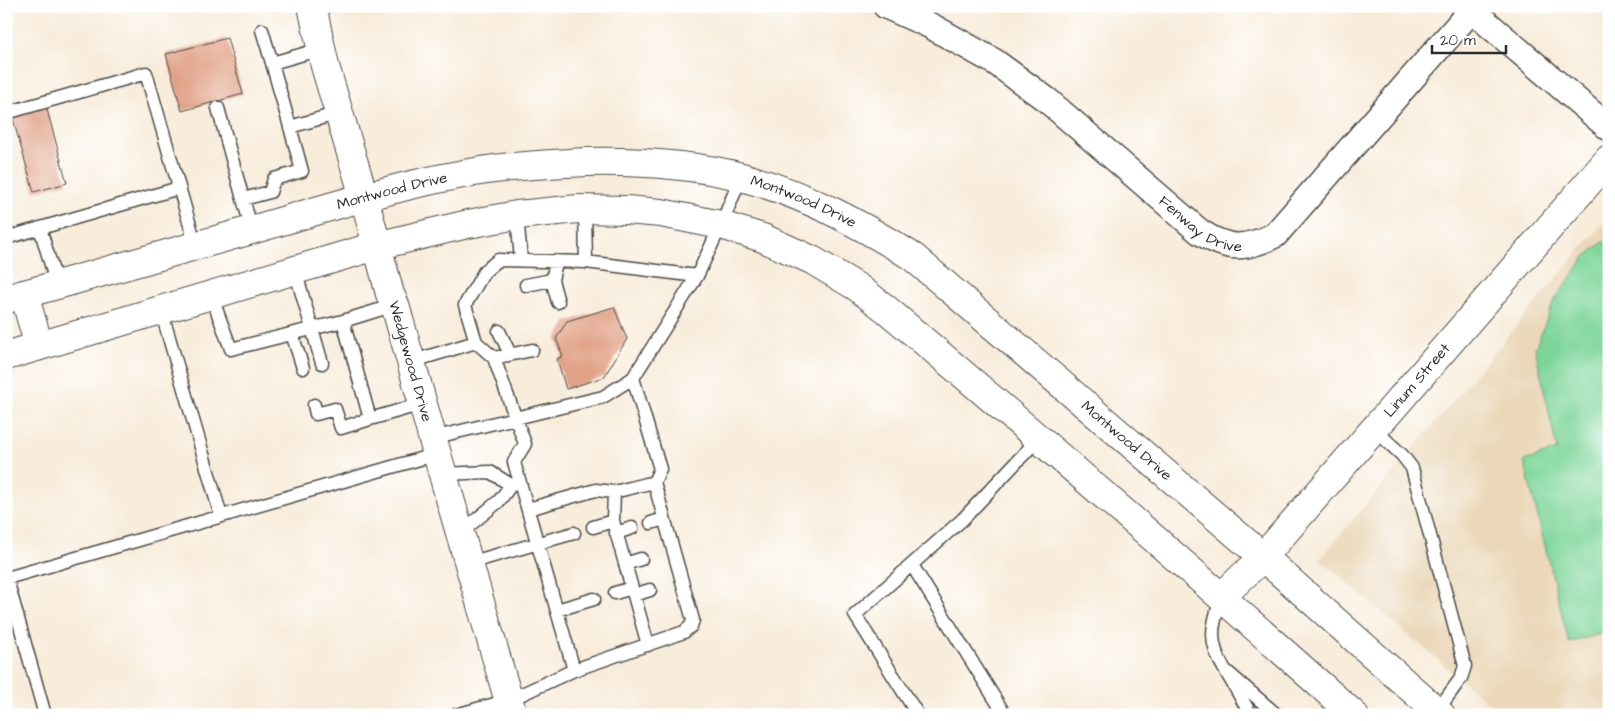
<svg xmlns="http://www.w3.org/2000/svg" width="1615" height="721" viewBox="0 0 1615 721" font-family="'Architects Daughter',sans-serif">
	<rect width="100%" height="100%" fill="#fff"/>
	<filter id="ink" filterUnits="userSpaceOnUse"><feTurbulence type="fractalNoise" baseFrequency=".02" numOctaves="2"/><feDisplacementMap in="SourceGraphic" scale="10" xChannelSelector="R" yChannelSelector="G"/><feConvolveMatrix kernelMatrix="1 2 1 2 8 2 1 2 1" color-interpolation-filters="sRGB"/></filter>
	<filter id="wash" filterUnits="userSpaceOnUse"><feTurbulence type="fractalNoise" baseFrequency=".0096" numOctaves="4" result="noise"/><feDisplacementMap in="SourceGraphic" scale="20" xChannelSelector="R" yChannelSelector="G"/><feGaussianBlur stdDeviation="1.12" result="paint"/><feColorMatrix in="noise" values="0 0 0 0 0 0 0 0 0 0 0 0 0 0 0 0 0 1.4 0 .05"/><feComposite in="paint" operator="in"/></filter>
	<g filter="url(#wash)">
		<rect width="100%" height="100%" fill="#f8ecda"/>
		<path fill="#ebd8ba" d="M1609 216V715H1502L1320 559Z"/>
		<path fill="#7dd599" stroke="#548062" d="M1609 237V637L1607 632 1569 643 1524 461 1557 450 1535 348 1554 301 1585 257Z"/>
		<g id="blocks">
			<path fill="#e1a186" d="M227 38 243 94 182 111 166 54Z
				M46 106 67 183 34 192 12 116Z
				M614 307 627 339 604 377 566 389 557 359 563 356 556 339 567 321Z"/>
		</g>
	</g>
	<g filter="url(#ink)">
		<use href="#blocks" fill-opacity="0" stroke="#4a4845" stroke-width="1"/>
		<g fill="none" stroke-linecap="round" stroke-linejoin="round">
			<defs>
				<path id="lane" d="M262 30 272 63
					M218 108 243 199 270 192 274 179 302 171 290 127 339 113
					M6 113 146 73 196 246
					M290 127 272 63 321 49
					M243 199 252 230
					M585 210 586 262
					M517 215 521 260
					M40 228 57 285
					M6 238 179 188
					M556 262 552 280 558 302
					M295 270 322 363
					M526 285 552 280
					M211 295 231 349 343 321 370 419 422 404
					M161 310 221 516
					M343 321 395 305
					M499 331 510 354
					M292 334 303 368
					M494 358 532 350
					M410 362 476 342
					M314 405 316 414 335 409 341 428 370 419
					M1374 429 1402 455 1412 468 1465 666 1461 678 1437 711
					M432 438 603 397 633 378 697 276 721 225 741 177
					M443 474 490 472 511 485 520 483
					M614 492 613 521 648 645
					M528 509 596 490 614 492 654 482
					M651 523 664 519
					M593 527 613 521
					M460 533 499 501 511 485
					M616 533 632 528
					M469 563 574 533
					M625 564 641 559
					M912 565 1005 715
					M6 576 45 715
					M7 578 437 454
					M615 593 632 588
					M634 595 650 590
					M1222 597C1211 626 1208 643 1225 670
					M557 610 594 599
					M574 670 514 462 525 444 494 358 476 342 465 305 484 272 498 260 586 262 697 276
					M456 715 509 700 574 670 684 632 691 626 693 620 654 482 660 469 633 378
					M918 715 855 615 963 519 1039 438
					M1251 715 1225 670 1277 715"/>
				<g id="street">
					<path id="s1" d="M886 6 931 26 995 62 1047 100 1200 232C1228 250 1244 250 1275 235L1475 6"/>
					<path d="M1467 6 1609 128"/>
				</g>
				<g id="secondary">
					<path id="s2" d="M312 6 325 66 364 197 390 294 395 305 437 454 513 715"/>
					<path d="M24 294 39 346"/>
					<path id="s3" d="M6 299C87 277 168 254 248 231 327 208 406 182 487 170 520 165 553 164 586 162 639 161 691 164 742 177 806 195 857 222 913 257L1263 557 1441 715"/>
					<path d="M6 356 376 246 468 224 517 215 578 209 626 210 661 213 721 225 763 238 812 260 857 287 886 309C1044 442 1200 577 1354 715"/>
					<path id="s4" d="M1222 596 1263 557 1609 159"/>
				</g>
			</defs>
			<use href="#lane" stroke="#4a4845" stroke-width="15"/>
			<use href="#street" stroke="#4a4845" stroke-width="28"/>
			<use href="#secondary" stroke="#4a4845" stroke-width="30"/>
			<use href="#lane" stroke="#fff" stroke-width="12"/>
			<use href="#street" stroke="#fff" stroke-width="25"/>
			<use href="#secondary" stroke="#fff" stroke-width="28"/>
		</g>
	</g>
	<g text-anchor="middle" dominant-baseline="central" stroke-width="4.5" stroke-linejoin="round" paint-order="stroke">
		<g font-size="15" fill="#2b2b2b" stroke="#fff">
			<text stroke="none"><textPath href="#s3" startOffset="401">Montwood Drive</textPath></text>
			<text stroke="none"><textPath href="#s3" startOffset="821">Montwood Drive</textPath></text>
			<text stroke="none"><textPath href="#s1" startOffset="386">Fenway Drive</textPath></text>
			<text stroke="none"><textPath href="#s2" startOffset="369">Wedgewood Drive</textPath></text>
			<text stroke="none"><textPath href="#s4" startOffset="291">Linum Street</textPath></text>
			<text stroke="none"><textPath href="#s3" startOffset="1226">Montwood Drive</textPath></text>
		</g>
	</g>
	<rect width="1615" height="721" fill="none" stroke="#fff" stroke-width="25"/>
	<path d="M1432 45v8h74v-8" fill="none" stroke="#2b2b2b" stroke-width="2.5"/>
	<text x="1440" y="45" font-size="15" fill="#2b2b2b" stroke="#ffffff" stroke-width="4" paint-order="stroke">20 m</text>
</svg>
